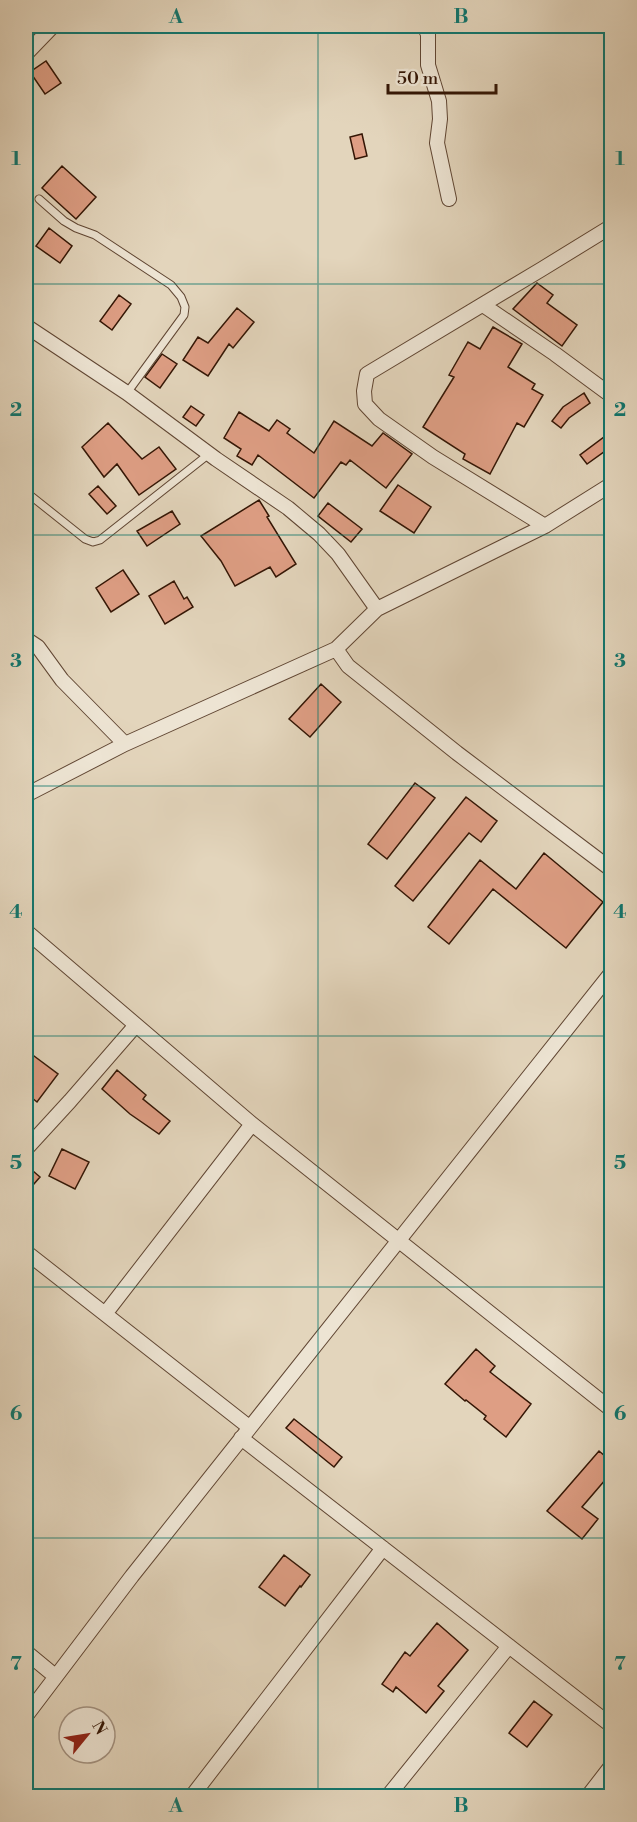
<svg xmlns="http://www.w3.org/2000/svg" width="637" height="1822" viewBox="0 0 637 1822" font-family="'Libre Bodoni',serif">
	<rect width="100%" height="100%" fill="#e3d5bc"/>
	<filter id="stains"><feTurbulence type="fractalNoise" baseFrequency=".00333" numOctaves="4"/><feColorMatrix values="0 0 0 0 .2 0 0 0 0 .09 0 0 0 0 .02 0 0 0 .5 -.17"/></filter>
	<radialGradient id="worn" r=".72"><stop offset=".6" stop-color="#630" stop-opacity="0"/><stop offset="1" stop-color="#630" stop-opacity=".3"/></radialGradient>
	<path fill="#de9e84" stroke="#341605" stroke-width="1.5" d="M46 61 61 83 45 94 30 72Z
		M362 134 367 156 355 159 350 137Z
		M62 166 96 197 76 219 42 188Z
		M49 228 72 246 60 263 36 246Z
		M537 283 553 295 547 303 577 325 562 346 513 309Z
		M119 295 131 304 112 330 100 321Z
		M237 308 254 322 233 348 229 344 208 376 183 360 198 337 208 343Z
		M493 327 522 344 508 367 535 384 532 389 543 395 524 427 517 423 490 474 463 459 465 454 423 427 454 377 449 375 468 342 480 349Z
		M162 354 177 364 160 388 145 377Z
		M584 393 590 403 569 418 561 428 552 421 563 407Z
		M191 406 204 415 196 426 183 417Z
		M239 412 269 431 277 420 290 429 287 433 314 453 334 421 372 446 383 433 412 454 386 488 350 460 346 465 341 462 314 498 258 455 252 465 237 456 241 449 224 438Z
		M108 423 142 459 159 447 176 469 139 495 117 464 104 477 82 447Z
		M612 431V446L587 464 580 455Z
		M398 485 431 507 414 533 380 511Z
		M98 486 116 506 107 514 89 494Z
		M259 500 269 516 267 517 296 564 276 577 270 567 235 586 221 561 201 536Z
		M328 503 362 529 351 542 318 516Z
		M172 511 180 524 147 546 137 531Z
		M123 570 139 594 111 612 96 588Z
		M174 581 184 599 187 597 193 607 165 624 149 596Z
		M321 684 341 702 310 737 289 719Z
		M415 783 435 798 387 859 368 844Z
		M466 797 497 821 481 842 469 833 413 901 395 886Z
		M544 853 603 902 566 948 493 889 449 944 428 927 480 860 516 889Z
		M26 1050 58 1074 37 1102 26 1093Z
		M117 1070 146 1095 143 1099 170 1121 159 1134 130 1114 102 1089Z
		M62 1149 89 1162 75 1189 49 1176Z
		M26 1165 40 1177 26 1193Z
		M476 1349 495 1366 490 1372 531 1404 506 1437 484 1419 486 1416 466 1400 465 1401 445 1384Z
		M294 1419 342 1457 334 1467 286 1428Z
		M599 1451 612 1462V1472L582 1507 598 1519 582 1539 547 1511Z
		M284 1555 310 1575 301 1587 300 1586 285 1606 259 1587Z
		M437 1623 468 1650 438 1686 444 1691 426 1713 396 1687 393 1692 382 1684 405 1652 410 1656Z
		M534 1701 552 1715 527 1747 509 1733Z"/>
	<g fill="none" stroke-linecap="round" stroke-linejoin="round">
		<defs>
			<path id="lane" d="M39 199 64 221 76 228 95 235 171 285 181 297 185 307 184 315 127 393
				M26 492 85 539 93 542 100 540 209 454"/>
			<path id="street" d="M424 26 428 34V65L439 101 440 119 437 143 449 199
				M26 54 53 26
				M483 305 555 354 612 396
				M26 326 127 393 216 459 288 508 319 534 338 554 377 609
				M545 526 433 457 379 419 365 404 364 391 367 374 542 269 612 226
				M26 639 38 647 62 680 125 744
				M336 649 348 666 457 753 612 870
				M26 795 125 744 336 649 377 609 545 526 612 484
				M26 931 252 1124 612 1410
				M26 1149 70 1101 136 1025
				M26 1252 249 1427
				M105 1314 252 1124
				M241 1438 612 1726
				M26 1652 55 1676
				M26 1716 132 1576 612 972
				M26 1793 31 1796
				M192 1796 383 1548
				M388 1796 509 1646
				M588 1796 612 1765"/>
		</defs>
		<use href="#lane" stroke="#604633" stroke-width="9"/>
		<use href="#street" stroke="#604633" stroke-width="16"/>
		<use href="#lane" stroke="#ede4d3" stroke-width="7"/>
		<use href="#street" stroke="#ede4d3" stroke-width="14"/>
	</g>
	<path fill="none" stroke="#0f766e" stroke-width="1.5" stroke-opacity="0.55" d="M318 26V1796M26 284H612M26 535H612M26 786H612M26 1036H612M26 1287H612M26 1538H612"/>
	<rect width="637" height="1822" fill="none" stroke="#e3d5bc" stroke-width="66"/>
	<g transform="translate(87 1735) rotate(60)"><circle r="28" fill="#ede4d3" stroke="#a39281" stroke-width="1.5"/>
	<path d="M0-4.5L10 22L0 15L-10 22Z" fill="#8f2418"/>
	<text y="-9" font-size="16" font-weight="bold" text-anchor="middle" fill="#341605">N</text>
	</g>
	<path d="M388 84v9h108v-9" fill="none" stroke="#341605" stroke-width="3"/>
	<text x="397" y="84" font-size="18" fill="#341605" stroke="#ede4d3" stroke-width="4.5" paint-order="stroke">50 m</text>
	<rect x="33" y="33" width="571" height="1756" fill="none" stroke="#0f766e" stroke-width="2"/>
	<g font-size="20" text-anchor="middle" font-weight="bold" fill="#0f766e">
		<text x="176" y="23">A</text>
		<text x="461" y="23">B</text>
		<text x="16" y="165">1</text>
		<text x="620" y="165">1</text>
		<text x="16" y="416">2</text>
		<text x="620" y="416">2</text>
		<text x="16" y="667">3</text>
		<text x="620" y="667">3</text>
		<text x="16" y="918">4</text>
		<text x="620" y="918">4</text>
		<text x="16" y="1169">5</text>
		<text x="620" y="1169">5</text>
		<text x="16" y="1420">6</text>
		<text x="620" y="1420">6</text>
		<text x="16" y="1670">7</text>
		<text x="620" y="1670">7</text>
		<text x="176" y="1812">A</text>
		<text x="461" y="1812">B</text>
	</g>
	<rect width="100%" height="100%" filter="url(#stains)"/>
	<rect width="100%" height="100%" fill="url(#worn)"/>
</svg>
